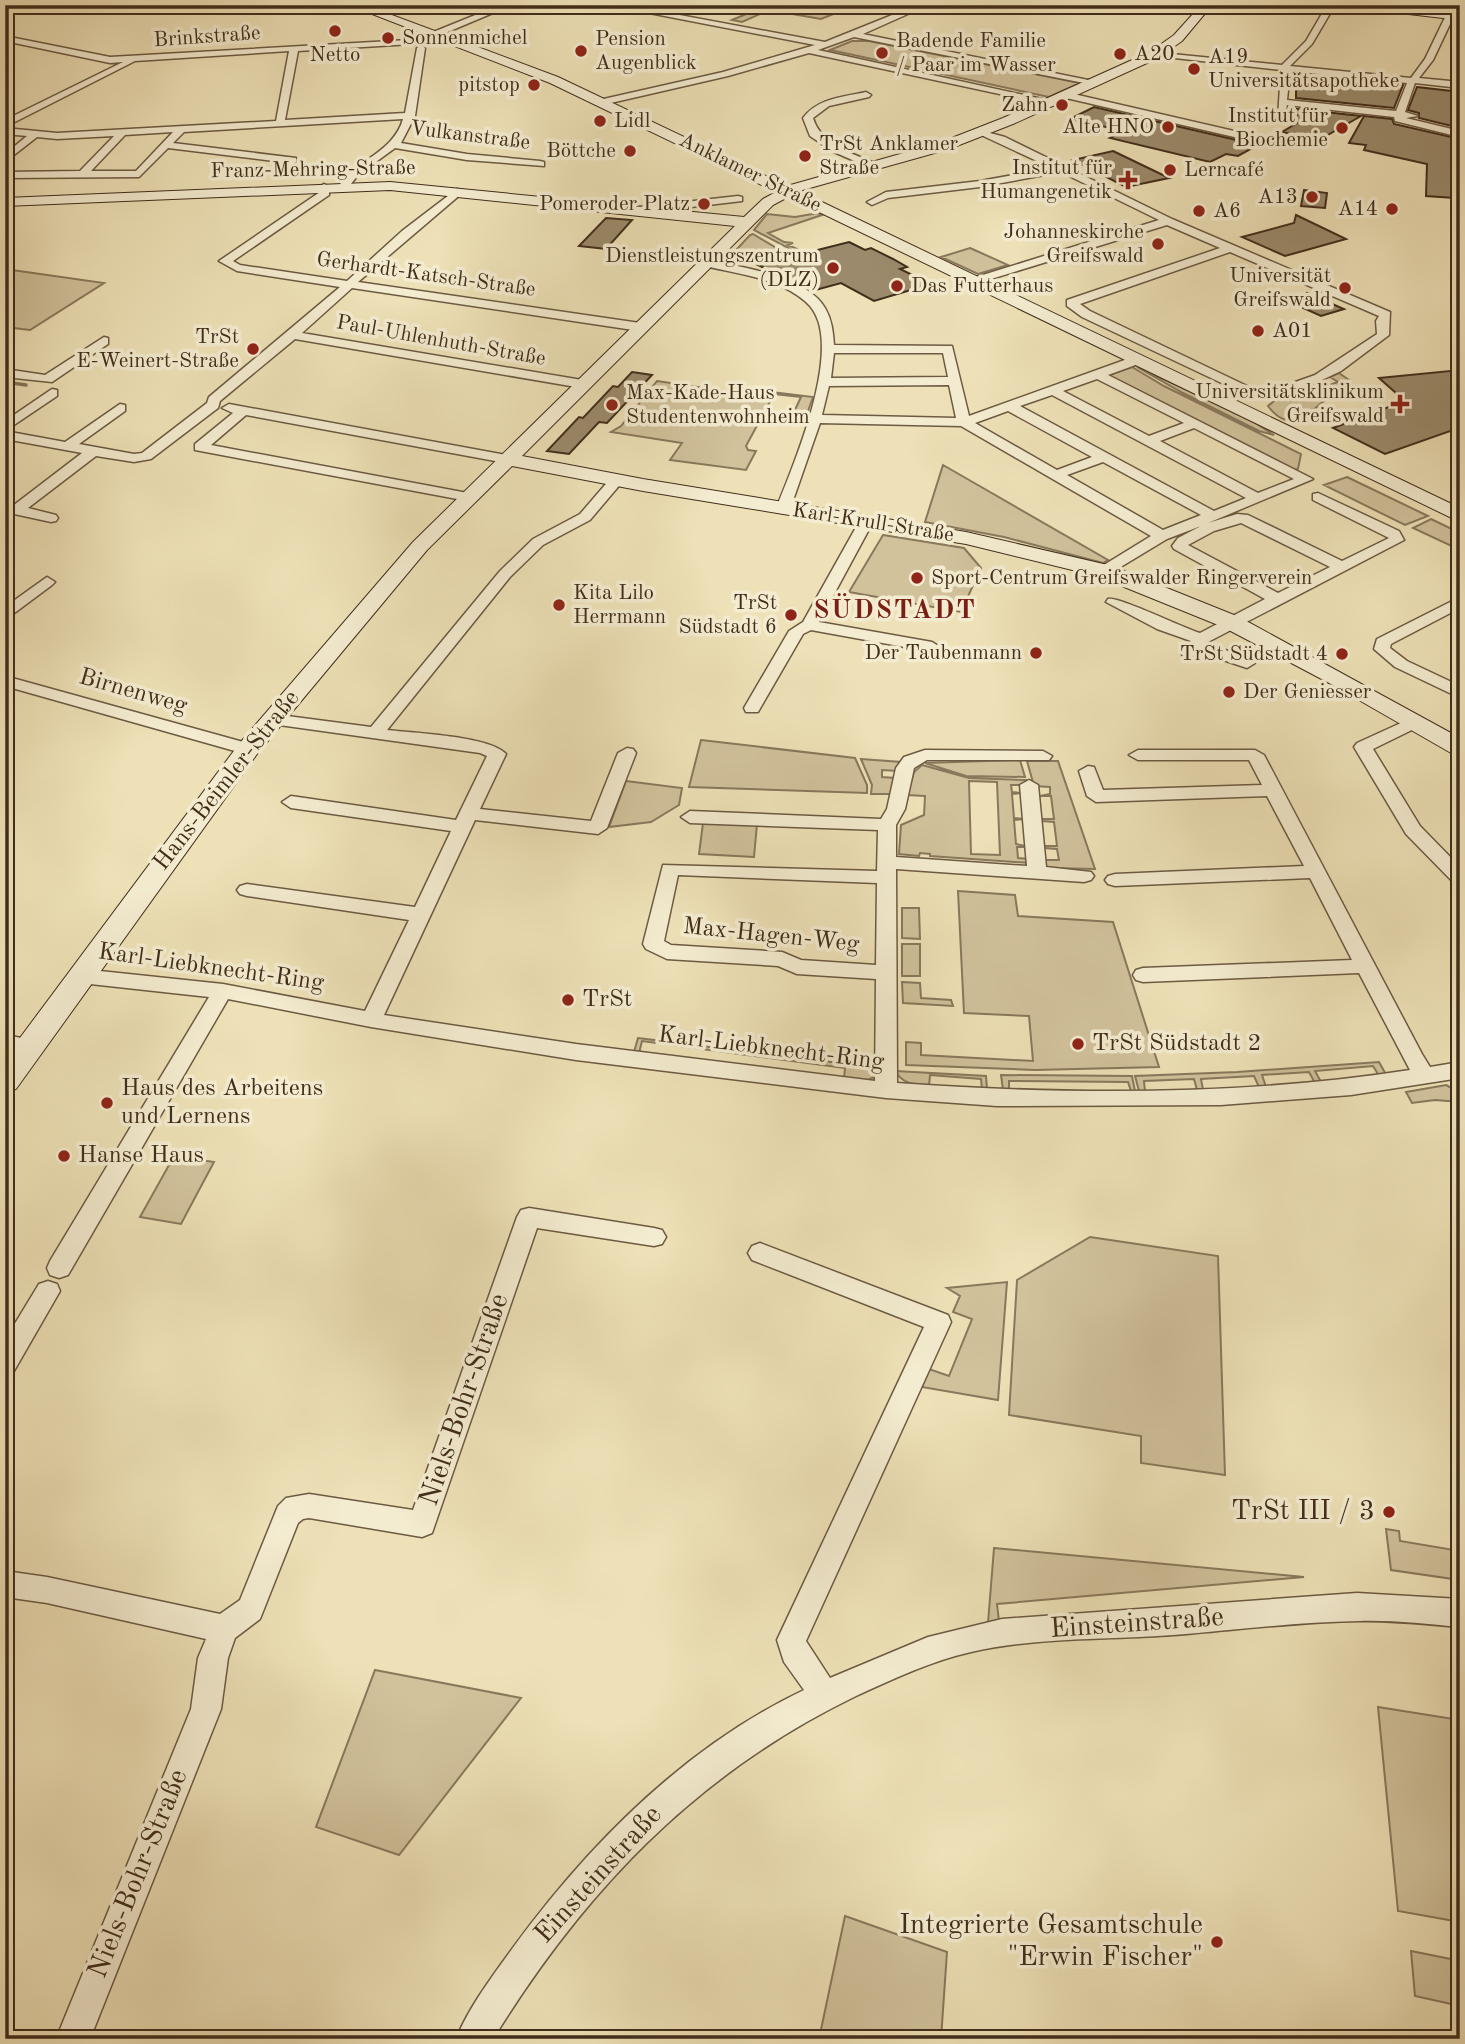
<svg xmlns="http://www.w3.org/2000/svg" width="1465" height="2044" viewBox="0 0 1465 2044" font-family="'Old Standard TT',serif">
	<rect width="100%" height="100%" fill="#eee1b7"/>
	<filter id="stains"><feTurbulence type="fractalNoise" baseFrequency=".00286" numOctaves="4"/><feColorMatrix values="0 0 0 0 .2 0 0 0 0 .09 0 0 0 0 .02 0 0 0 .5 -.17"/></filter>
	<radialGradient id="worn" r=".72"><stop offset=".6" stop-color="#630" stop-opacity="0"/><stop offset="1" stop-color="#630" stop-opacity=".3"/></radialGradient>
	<path fill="#d1c29c" stroke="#89785c" stroke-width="2" fill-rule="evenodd" d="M741 5H856L821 19 769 10 742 22 732 20 758 9Z
		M852 41H869L1080 83 1049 97 830 50Z
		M818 213 822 215 768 233 784 242 793 243 788 245 797 249 792 250 754 230 767 214 795 217Z
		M753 234 783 252 735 265 725 262 750 235Z
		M970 248 1008 265 978 274 941 257Z
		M5 269 104 283 30 330 5 327Z
		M1132 367 1164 386 1301 454 1298 469 1293 470 1106 376Z
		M1137 367 1248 418 1274 435 1259 431 1183 393Z
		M1339 373 1349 380 1300 421C1285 422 1277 418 1268 406L1274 401 1273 395 1292 392 1300 396 1338 382 1330 377Z
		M657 381 764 397 772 392 813 397 807 414 794 412 801 397 774 394 746 446 748 450 756 451 746 470 670 460 682 443 611 432 621 426Z
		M943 465 1108 560 1103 563 1004 537 925 522Z
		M1347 477 1428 516 1405 525 1324 485Z
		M1431 519 1460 533V550L1413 528Z
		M883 535 964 548 981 568 961 612 849 592Z
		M701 740 855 758 867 785V793L689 787Z
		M861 759 901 762 898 771 882 770V777L895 778 893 794H871L872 785Z
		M1020 760 1025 777 966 776 925 763Z
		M1027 761H1058L1095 869 1049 868 1044 865 1046 860H1059L1057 849 1044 848V846H1057L1054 822 1042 821 1041 819H1054L1051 796H1040L1050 794V787L1034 786Z
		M922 765 969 778 1026 780 1027 785H1011L1012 792 1022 793 1012 794 1014 818 1025 819 1014 820 1016 844 1029 847H1017L1018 858 1030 859V863L930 856V854L920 853 919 856 899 854 901 825 924 815 925 796 907 795 914 772ZM969 781 997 782 1000 855 971 854Z
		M626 781 682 788 679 805 651 822 609 827Z
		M703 823 757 824 754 857 699 854Z
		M958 891 1015 895 1018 916 1113 922 1159 1067 1035 1070 906 1065V1042L921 1043V1055L1033 1061 1029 1016 964 1013Z
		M902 908H919L920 939 902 938Z
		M902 944H920V976H902Z
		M902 982 920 983 921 998 951 1000 953 1006 903 1003Z
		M638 1038 880 1068 878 1075 868 1080 844 1078 845 1068 642 1041 639 1053 634 1052Z
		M1379 1062 1388 1078 1381 1079 1373 1066 1315 1071 1321 1082 1315 1083 1309 1072 1262 1075 1266 1087H1259L1254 1076 1201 1079 1203 1090H1197L1194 1079 1144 1081 1145 1091H1139L1135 1076 1237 1072Z
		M895 1071 986 1076 987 1089H982L981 1079 930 1075 929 1086C914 1084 904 1085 895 1071Z
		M1001 1075 1132 1076 1135 1091H1131L1128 1082 1009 1081V1090H1003Z
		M1446 1085 1457 1091 1460 1102 1435 1100 1412 1103 1406 1092Z
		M174 1156 214 1162 181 1224 140 1217Z
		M1090 1237 1218 1256 1225 1475 1141 1463V1436L1009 1415 1017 1280Z
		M1007 1282 998 1400 922 1387 929 1369 949 1376 972 1319 953 1312 960 1296 947 1288Z
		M1386 1529 1399 1531 1400 1541 1460 1551V1580L1391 1570Z
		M994 1548 1304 1577 997 1604 999 1621 988 1623Z
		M375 1670 521 1698 399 1855 316 1827Z
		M1378 1707 1460 1720V1922L1398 1911Z
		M845 1916 947 1952 941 2039H819Z
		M1411 1951 1456 1960 1460 2006 1415 1996Z"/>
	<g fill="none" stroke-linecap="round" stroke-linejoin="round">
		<path stroke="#857459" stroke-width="3.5" d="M5 382 26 385"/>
	</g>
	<path fill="#9b8b6c" stroke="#412d1b" stroke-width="2" d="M1296 75 1403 85 1394 108 1296 98Z
		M1417 87 1460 92V128L1419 118V113L1408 110Z
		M1094 107 1258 145 1238 156 1226 154 1210 162 1110 138 1124 131 1070 119Z
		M1297 109 1361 116 1319 140 1282 132 1297 123Z
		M1364 116 1392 119 1394 124 1460 139V165L1454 169V198L1426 196 1427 164 1364 150 1366 145 1349 143Z
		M1113 151 1167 177 1169 178 1126 187 1073 160Z
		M1304 190 1327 193 1325 208 1301 206Z
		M1296 215 1346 239 1285 256 1242 237 1294 223Z
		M606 218 632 220 606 249 579 246Z
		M849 242 865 250 871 248 893 259 907 267 900 269 931 284 874 301 841 283 812 291 758 265Z
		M1307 293 1344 309 1321 316 1301 307Z
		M1460 370V436L1450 431 1385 454 1333 428 1405 401 1379 378Z
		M632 372 652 375 607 423 599 422 569 454 547 451 579 417 583 418 613 386 618 387Z"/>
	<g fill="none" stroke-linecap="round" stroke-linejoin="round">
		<defs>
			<path id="street" d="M5 5H17L5 10Z
				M500 5H512L431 39 456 40 453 45 412 44 298 51 285 120 405 113 417 48 421 45 425 48 415 116 401 143 467 154 540 161 544 162V166L467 160 395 148 358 175 347 189H339L338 187C356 160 394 152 403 119L184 132 173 143 296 158V162L276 173 271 170 282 162 168 148 139 177 5 178V172L80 171 114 136 57 139 37 137 5 162V154L27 136 5 134V128L57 133 276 121 289 51 135 61 5 127V120L123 62 110 63 5 41V36L110 57 426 39V35ZM173 132 136 171H91L125 135Z
				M608 5H626L825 42 917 5H928L863 34 1098 82 1094 85 854 37 818 50 1056 102 1051 105 809 53 728 76 602 105 597 102 599 100 723 72 815 45Z
				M1327 5H1335L1312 44 1290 66 1411 78 1425 59 1451 5H1459L1433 60 1419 78 1460 82V88L1415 83 1405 112 1418 116 1406 118 1460 131V137L1395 121 1394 117 1287 105 1284 118H1278L1281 70 1148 55 1152 52 1282 65 1306 41ZM1290 71 1407 83 1396 111 1287 100Z
				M866 92 871 95 869 97 829 106 813 118C821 145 852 153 877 164L878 166 873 169 834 152 810 136 803 118C818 98 843 97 866 92Z
				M1065 92 1277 141 1282 144 1277 147 1062 97V93Z
				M979 130 1005 137 1172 219 1390 312 1389 335 1341 371 1307 387 1285 393 1247 395 1082 317 1067 306V300L1220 248 1167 225 978 283H970V279L1159 220 1061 172 980 187 888 198 872 205 867 202 886 192 980 181 1052 168 979 134ZM1230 252 1379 316 1376 321 1377 334 1315 375 1284 386 1249 387 1090 311 1080 304Z
				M324 184 329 187V195L233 261 240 265 347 281 402 231 457 189 461 190V194L358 282 640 323 646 327 640 331 352 288 302 333 582 380 588 384 582 388 295 339 220 401 218 408 151 459 134 462 96 456 28 508 56 515 58 518 56 521 51 522 5 512V504L14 505 82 453 5 439V431L65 442 120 404 125 405V411L79 444 134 454 142 453 207 403 209 397 340 287 237 271 219 261 320 192 319 187Z
				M738 196 742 197V201L632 214 627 211 632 208Z
				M705 260C738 266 807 276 825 308 832 320 833 332 834 345L952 346 969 416 1133 357H1141V363L1108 375 1313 479 1208 523 1237 514 1248 515 1342 561 1389 538 1313 500V494L1318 493 1399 531 1404 540 1206 643 1253 660 1255 663 1247 668 1199 652 1195 656H1183L1181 653 1191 641 1157 629 1106 602 1108 599C1118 596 1183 628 1200 633L1265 599 1174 549 1172 546 1178 538 1201 526 1167 539 1109 574H1099L1096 571 1099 568 1151 536 961 426 820 423 790 509 783 513 778 512 776 509C793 466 849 338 806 302 778 277 736 274 701 265L699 263ZM834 353H943L948 377 831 378ZM1097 379 1184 423 1149 436 1063 391ZM949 385 956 418 822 415 829 386ZM1052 395 1246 498 1214 511 1020 406ZM1008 411 1092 457 1057 470 975 423ZM1194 428 1294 479 1258 493 1160 441ZM1103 462 1201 515 1163 530 1067 475ZM1241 523 1330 567 1278 593 1188 545 1214 531Z
				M104 337 108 338V344L52 382 5 377V369L45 375Z
				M52 389 57 390V396L5 431V421Z
				M229 404 506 455 513 459 506 463 246 415 211 445 473 494 475 497 468 501 195 450V444L233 413 222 408Z
				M616 477 623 481 590 520 543 545 510 577 387 730C413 733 490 736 506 754L480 809 591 821 618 753 627 748 633 749 636 753 607 828 598 834 475 820 384 1015 576 1044 875 1081 876 979 797 974 778 966 667 959 646 949 643 944 663 865 877 871 878 830 690 823 681 817 690 811 881 819 887 809 896 768 904 757 925 750 1043 751 1052 756 1049 760H927L914 768 905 809 896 825V857L1027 866 1020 785 1029 780 1038 785 1046 867 1091 872 1094 876 1091 880 1084 882 896 869 897 1083C1067 1095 1241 1096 1410 1070L1359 973 1143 982 1136 980 1133 975 1136 970 1143 968 1352 960 1310 878 1115 886 1108 884 1105 880 1108 876 1115 874 1304 866 1267 796 1096 802 1087 796 1079 771 1088 766 1094 767 1103 790 1262 785 1249 760H1138L1129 755 1138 750H1255L1264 755 1422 1054 1430 1067 1460 1062V1078L1351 1095 1221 1105 997 1106 886 1098 576 1060 371 1027 228 999 68 1275 59 1278 50 1275 47 1268 50 1261 209 997 81 983 74 981 71 976 74 971 81 969 223 984 365 1011 409 920 247 896 240 894 237 890 240 886 247 884 415 907 451 831 291 808 282 802 291 796 456 820 487 756 480 753 272 724 263 719 272 714 371 727 500 571 533 539 580 514 611 478ZM678 875 877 883 876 965 801 960 782 952 671 945 664 941Z
				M866 518 873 522 819 622 932 642 940 647 932 652 811 630 803 634 758 712H746L744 708 789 631 803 622 859 522Z
				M47 577 55 582 52 585 5 620V607Z
				M1460 597V608L1391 644 1390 648 1407 661 1460 686V698L1395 667 1374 649 1377 639Z
				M5 676 254 745 257 749 248 754 242 753 5 686Z
				M1414 717 1423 722 1420 726 1373 749 1420 826 1460 867V884L1453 882 1406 834 1354 747 1357 743Z
				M5 1035 38 1041 41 1046 38 1051 30 1054 5 1051Z
				M529 1208 654 1228 662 1230 666 1237 662 1244 654 1246 537 1228 432 1533 422 1537 309 1518 303 1519 298 1523 260 1619 235 1638 228 1658 221 1709 90 2039H56L191 1709 198 1658 206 1639 47 1603 5 1597V1571L47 1577 220 1614 240 1600 278 1506 286 1498 309 1494 413 1510 517 1217 521 1210Z
				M760 1243 948 1315 951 1322 806 1641 830 1678 928 1637 1002 1619 1357 1593 1460 1599V1627C1426 1624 1392 1620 1359 1621 1297 1622 1235 1630 1173 1635 1107 1640 1037 1637 971 1652 931 1661 893 1679 856 1696 697 1773 585 1890 493 2039H456C469 2007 492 1977 512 1949 588 1845 686 1746 804 1690L784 1662 777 1640 924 1327 752 1260 748 1253 752 1246Z
				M48 1281 57 1284 60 1291 14 1371 5 1374V1340L39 1284Z"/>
			<path id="secondary" d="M349 5H365L558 77 787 186 939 143 1003 118 1150 52 1174 35 1201 5H1212L1182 41 1158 58 1013 124 949 149 799 191 1460 508V522L788 197 773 205 522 456 643 479 966 532 1112 566 1239 617 1460 738V755L1451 753 1331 684 1223 627 1097 576 966 544 643 491 512 466 427 550 257 754 16 1089 5 1092V1058L239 744 413 542 735 226 390 190 5 206V198L390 182 744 217 763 199 776 192 550 83Z
				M1352 5H1389L1460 14V20L1357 8Z"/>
		</defs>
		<use href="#street" stroke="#6c5a42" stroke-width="3"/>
		<use href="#secondary" stroke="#412d1b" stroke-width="2"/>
		<use href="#street" fill="#f4ecd0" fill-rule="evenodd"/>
		<use href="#secondary" fill="#f4ecd0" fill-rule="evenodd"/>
	</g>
	<g fill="#8f2418" stroke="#f4ecd0" stroke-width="2.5">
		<circle cx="335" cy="31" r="7"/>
		<circle cx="388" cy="38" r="7"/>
		<circle cx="581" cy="51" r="7"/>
		<circle cx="882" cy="53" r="7"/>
		<circle cx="1120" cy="54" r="7"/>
		<circle cx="1194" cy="69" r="7"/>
		<circle cx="534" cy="85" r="7"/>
		<circle cx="1062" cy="105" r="7"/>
		<circle cx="600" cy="121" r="7"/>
		<circle cx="1168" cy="127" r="7"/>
		<circle cx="1342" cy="128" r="7"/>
		<circle cx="630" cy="151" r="7"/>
		<circle cx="805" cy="156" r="7"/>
		<circle cx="1170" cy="170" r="7"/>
		<path d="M1124.5 169.5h7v7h7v7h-7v7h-7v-7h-7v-7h7z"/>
		<circle cx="1312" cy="197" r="7"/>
		<circle cx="704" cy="204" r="7"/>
		<circle cx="1392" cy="209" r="7"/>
		<circle cx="1199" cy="211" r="7"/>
		<circle cx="1158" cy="244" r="7"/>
		<circle cx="833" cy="268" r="7"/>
		<circle cx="897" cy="286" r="7"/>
		<circle cx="1345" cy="288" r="7"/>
		<circle cx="1258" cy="331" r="7"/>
		<circle cx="253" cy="349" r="7"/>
		<path d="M1396.5 393.5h7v7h7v7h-7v7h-7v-7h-7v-7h7z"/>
		<circle cx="612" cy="405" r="7"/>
		<circle cx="917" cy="578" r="7"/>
		<circle cx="559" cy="605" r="7"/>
		<circle cx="791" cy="615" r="7"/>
		<circle cx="1036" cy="653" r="7"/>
		<circle cx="1342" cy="654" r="7"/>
		<circle cx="1229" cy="692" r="7"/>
		<circle cx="568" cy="1000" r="7"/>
		<circle cx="1078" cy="1044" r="7"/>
		<circle cx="107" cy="1103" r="7"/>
		<circle cx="64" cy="1156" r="7"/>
		<circle cx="1389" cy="1512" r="7"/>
		<circle cx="1217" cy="1942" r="7"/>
	</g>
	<g text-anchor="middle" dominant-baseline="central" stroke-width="7" stroke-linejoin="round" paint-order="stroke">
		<g font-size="21" fill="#412d1b" stroke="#f4ecd0">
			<text transform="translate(207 37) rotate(-4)">Brinkstraße</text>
			<text transform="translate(470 136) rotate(7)">Vulkanstraße</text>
			<text transform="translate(313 170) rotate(-1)">Franz-Mehring-Straße</text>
			<text transform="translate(750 173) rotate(26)">Anklamer Straße</text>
			<text transform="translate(426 275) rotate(8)">Gerhardt-Katsch-Straße</text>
			<text transform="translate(441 341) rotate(10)">Paul-Uhlenhuth-Straße</text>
			<text transform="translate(873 523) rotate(9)">Karl-Krull-Straße</text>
		</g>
		<g font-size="21" fill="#412d1b" stroke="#f4ecd0" text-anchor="end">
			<text x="402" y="38" text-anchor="start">Sonnenmichel</text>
			<text x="595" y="39" text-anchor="start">Pension<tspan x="595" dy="24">Augenblick</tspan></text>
			<text x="896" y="41" text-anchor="start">Badende Familie<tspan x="896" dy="24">/ Paar im Wasser</tspan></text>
			<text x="1134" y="54" text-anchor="start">A20</text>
			<text x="335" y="55" text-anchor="middle">Netto</text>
			<text x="1208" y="57" text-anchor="start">A19<tspan x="1208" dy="24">Universitätsapotheke</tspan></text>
			<text x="520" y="85">pitstop</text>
			<text x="1048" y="105">Zahn</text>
			<text x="1328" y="116">Institut für<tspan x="1328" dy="24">Biochemie</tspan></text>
			<text x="614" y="121" text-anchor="start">Lidl</text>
			<text x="1154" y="127">Alte HNO</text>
			<text x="819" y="144" text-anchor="start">TrSt Anklamer<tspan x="819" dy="24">Straße</tspan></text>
			<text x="616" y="151">Böttche</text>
			<text x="1112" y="168">Institut für<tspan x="1112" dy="24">Humangenetik</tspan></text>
			<text x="1184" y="170" text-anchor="start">Lerncafé</text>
			<text x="1298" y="197">A13</text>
			<text x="690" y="204">Pomeroder Platz</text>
			<text x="1378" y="209">A14</text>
			<text x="1213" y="211" text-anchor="start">A6</text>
			<text x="1144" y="232">Johanneskirche<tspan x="1144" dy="24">Greifswald</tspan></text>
			<text x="819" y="256">Dienstleistungszentrum<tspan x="819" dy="24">(DLZ)</tspan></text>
			<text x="1331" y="276">Universität<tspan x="1331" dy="24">Greifswald</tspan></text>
			<text x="911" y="286" text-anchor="start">Das Futterhaus</text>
			<text x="1272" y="331" text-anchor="start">A01</text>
			<text x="239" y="337">TrSt<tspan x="239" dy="24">E-Weinert-Straße</tspan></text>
			<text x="1384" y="392">Universitätsklinikum<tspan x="1384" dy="24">Greifswald</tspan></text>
			<text x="626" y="393" text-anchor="start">Max-Kade-Haus<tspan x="626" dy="24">Studentenwohnheim</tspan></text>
			<text x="931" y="578" text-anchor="start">Sport-Centrum Greifswalder Ringerverein</text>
			<text x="573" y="593" text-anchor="start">Kita Lilo<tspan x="573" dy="24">Herrmann</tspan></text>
			<text x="777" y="603">TrSt<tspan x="777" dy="24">Südstadt 6</tspan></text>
			<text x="1022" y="653">Der Taubenmann</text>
			<text x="1328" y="654">TrSt Südstadt 4</text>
			<text x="1243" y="692" text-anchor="start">Der Geniesser</text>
		</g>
		<g font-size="24" fill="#412d1b" stroke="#f4ecd0">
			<text transform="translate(133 692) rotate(16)">Birnenweg</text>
			<text transform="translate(227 781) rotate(-52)">Hans-Beimler-Straße</text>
			<text transform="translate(771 936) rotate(6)">Max-Hagen-Weg</text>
			<text transform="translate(211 968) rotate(8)">Karl-Liebknecht-Ring</text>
			<text transform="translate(771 1049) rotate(7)">Karl-Liebknecht-Ring</text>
		</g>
		<g font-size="24" fill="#412d1b" stroke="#f4ecd0" text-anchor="start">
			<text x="582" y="1000">TrSt</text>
			<text x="1092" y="1044">TrSt Südstadt 2</text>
			<text x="121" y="1089">Haus des Arbeitens<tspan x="121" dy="28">und Lernens</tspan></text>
			<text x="78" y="1156">Hanse Haus</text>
		</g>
		<g font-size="26" font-weight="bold" letter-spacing="2" fill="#7a1f14" stroke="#f4ecd0">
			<text x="895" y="611">SÜDSTADT</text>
		</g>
		<g font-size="28" fill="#412d1b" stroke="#f4ecd0">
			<text transform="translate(465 1400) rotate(-71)">Niels-Bohr-Straße</text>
			<text transform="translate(1137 1624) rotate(-4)">Einsteinstraße</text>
			<text transform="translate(139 1874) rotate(-68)">Niels-Bohr-Straße</text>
			<text transform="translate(599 1875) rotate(-48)">Einsteinstraße</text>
		</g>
		<g font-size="28" fill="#412d1b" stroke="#f4ecd0" text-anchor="end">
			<text x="1375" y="1512">TrSt III / 3</text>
			<text x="1203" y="1926">Integrierte Gesamtschule<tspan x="1203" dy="32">"Erwin Fischer"</tspan></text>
		</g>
	</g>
	<rect width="1465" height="2044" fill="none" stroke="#eee1b7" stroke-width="28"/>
	<rect x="7" y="7" width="1451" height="2030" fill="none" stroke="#412d1b" stroke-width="3.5"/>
	<rect x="14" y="14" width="1437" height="2016" fill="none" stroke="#412d1b" stroke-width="2"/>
	<rect width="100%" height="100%" filter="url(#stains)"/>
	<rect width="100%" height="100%" fill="url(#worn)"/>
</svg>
